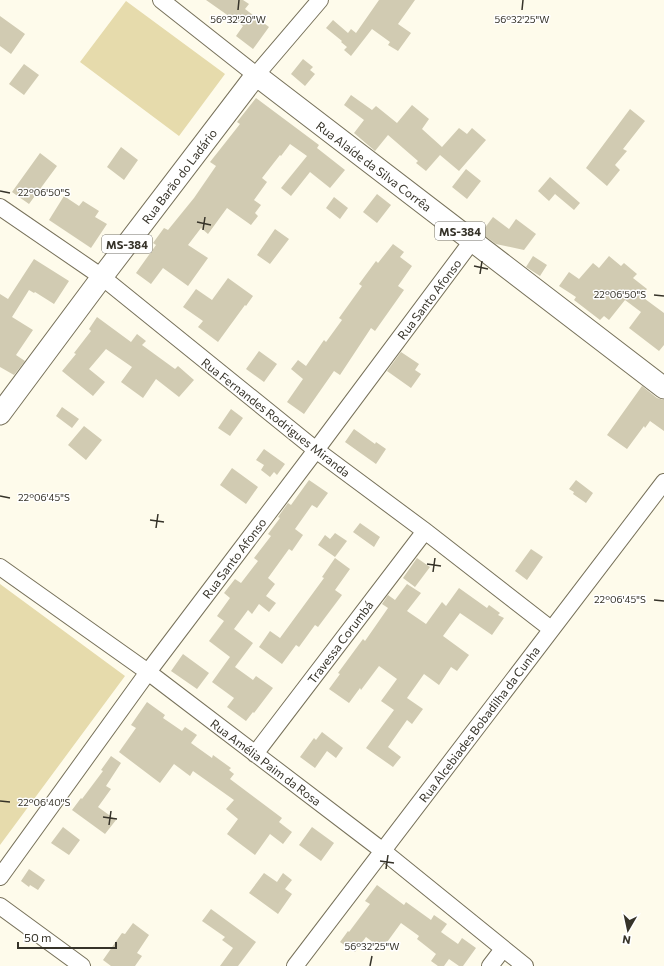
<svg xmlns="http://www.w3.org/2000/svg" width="664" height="966" viewBox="0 0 664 966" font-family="Commissioner,sans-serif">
	<rect width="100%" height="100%" fill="#fefbeb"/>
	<path fill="#e6dbac" d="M126 1 225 74 179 136 80 62Z
		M0 584 125 676 0 845Z"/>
	<path fill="#d1cbb2" d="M206 0H243L249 4 245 9 269 27 253 49 236 36 243 26Z
		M379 0H415L398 24 411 33 398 51 388 45 390 42 372 29 351 56 344 50 347 47 341 42 342 41 326 28 333 20 348 33 351 29 356 33Z
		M0 16 25 34 11 54 0 46Z
		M303 59 313 67 310 70 315 74 305 86 291 74Z
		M24 64 39 75 24 95 9 84Z
		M351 95 372 110 376 106 397 123 412 105 429 119 422 129 442 147 459 128 467 134 472 128 486 140 459 171 440 155 426 171 416 163 418 161 388 135 375 151 354 133 364 120 344 105Z
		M256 98 319 145 317 148 345 170 330 188 310 172 291 196 281 188 307 156 290 144 281 156 280 155 262 178 267 182 254 200 261 205 255 213 258 216 251 225 227 208 208 234 201 228 188 245 208 258 188 286 163 268 151 284 136 273 156 245 153 243 164 228 168 230 194 198 216 166 210 162 240 124 237 122Z
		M630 109 645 121 623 149 627 151 615 165 620 170 607 186 586 168Z
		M121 147 138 160 124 180 107 167Z
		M40 153 57 166 29 204 12 192Z
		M466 169 481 181 467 199 452 187Z
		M550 177 580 203 574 210 555 194 549 201 538 191Z
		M377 194 391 205 377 223 363 212Z
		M64 196 79 206 83 201 99 211 95 217 107 224 91 248 49 220Z
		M334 197 348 208 340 219 326 208Z
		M493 217 509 229 516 219 536 234 524 250 496 244 481 233Z
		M275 229 289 239 270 264 257 255Z
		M393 244 404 252 400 257 412 266 398 286 404 290 375 331 371 328 340 375 334 371 304 414 287 402 303 379 291 369 298 360 306 366 324 340 326 342 342 320 339 318 362 286 359 284 376 261 378 263Z
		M533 256 547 265 540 276 526 267Z
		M609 256 621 266 624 263 637 274 633 278 647 289 641 296 664 313V345L659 351 629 328 641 312 625 300 609 320 604 316 600 320 574 300 576 297 559 286 569 272 579 279 593 263 599 268Z
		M34 259 69 281 54 304 35 292 34 293 29 290 12 317 33 330 16 355 25 361 14 375 0 367V294L8 299Z
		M228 278 253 296 246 306 245 305 218 342 198 327 203 321 183 307 196 289 212 300Z
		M97 317 131 342 137 334 146 341 142 345 175 369 178 366 194 380 179 397 156 379 143 398 121 382 132 367 106 349 89 369 105 382 93 396 62 371 76 354 74 353 91 331 89 329Z
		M259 351 277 364 264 382 246 369Z
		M401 352 419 364 415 370 421 374 411 388 387 371Z
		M642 386 657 398 664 400V431L650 421 645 428 644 426 627 449 607 435Z
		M62 407 79 419 72 428 56 416Z
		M231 409 243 418 230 436 218 428Z
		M84 426 102 440 86 460 68 445Z
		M354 429 375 444 376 442 386 449 376 464 345 442Z
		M264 449 285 464 277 475 274 472 270 477 261 470 264 465 256 460Z
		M232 468 258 487 246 504 220 485Z
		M309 480 328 493 317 508 312 505 295 529 303 535 292 551 289 549 268 578 275 584 266 596 276 603 269 612 259 604 252 614 248 610 234 629 253 643 235 667 253 680 256 676 273 688 254 713 253 712 246 721 227 707 234 698 212 682 230 657 209 641 224 621 217 616 230 598 224 593 235 579 241 583 258 561 254 558 271 536 268 534 280 518 278 517 288 503 291 505Z
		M576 480 593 493 586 503 573 494 574 492 569 489Z
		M360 523 380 537 374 547 353 532Z
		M335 533 347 541 335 557 318 545 325 535 330 539Z
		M531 549 543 557 527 580 515 571Z
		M335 558 350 569 335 590 342 595 318 627 315 625 299 647 296 645 282 664 259 647 270 631 280 638 324 578 322 577Z
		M417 558 430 567 415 587 403 578Z
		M407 584 421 593 407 611 426 624 442 602 446 606 459 588 487 608 489 605 500 613 498 615 504 618 492 635 460 613 443 636 469 655 457 671 451 667 439 685 424 674 407 698 423 709 412 724 407 720 388 747 401 757 393 767 366 748 394 710 381 701 397 679 379 666 361 690 360 688 349 703 329 689 340 674 338 673 363 639 365 641 388 608 382 604 388 595 395 600Z
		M183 654 209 673 197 689 171 671Z
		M147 702 165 715 163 718 182 731 185 727 197 735 191 743 212 758 213 755 231 768 229 770 234 774 230 779 282 818 279 822 292 832 283 844 270 834 255 855 227 834 238 819 226 809 234 800 193 771 190 776 174 764 160 783 119 752 136 728 131 725Z
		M322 732 343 748 336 758 327 751 315 768 300 757 314 738 316 740Z
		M111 756 121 763 106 786 111 789 98 807 116 820 105 834 72 810 81 798 82 799 103 771 101 770Z
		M63 827 80 840 69 855 51 843Z
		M312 827 334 843 321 861 299 845Z
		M29 869 45 880 38 890 30 885 29 887 21 881Z
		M264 873 277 882 283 873 292 880 285 889 292 894 278 914 249 893Z
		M377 885 404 905 406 902 431 920 434 915 447 924 441 932 458 944 462 938 476 948 463 966H459L449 959 444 966H438L431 961 436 954 417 939 419 936 401 923 382 949 366 937 355 952 340 942 348 931 349 932 370 904 365 901Z
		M211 909 256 942 238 966H220L233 948 222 940 225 937 202 921Z
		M133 923 149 935 137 953 142 956 135 966H111L103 960 122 933 125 934Z"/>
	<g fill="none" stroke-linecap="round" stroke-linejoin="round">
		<defs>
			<path id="minor" d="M161 0 256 75 320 0
				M0 207 102 277 316 450 425 531 551 629
				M0 567 148 672 383 851 525 966
				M255 754 425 531
				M0 877 148 672 316 450 472 241
				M0 906 82 966
				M295 966 664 482
				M490 966 503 949"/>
			<path id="major" d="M0 414 102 277 256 75 664 388"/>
		</defs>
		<use href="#minor" stroke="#77715a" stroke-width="18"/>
		<use href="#major" stroke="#77715a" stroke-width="23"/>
		<use href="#minor" stroke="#fff" stroke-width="16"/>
		<use href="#major" stroke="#fff" stroke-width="21"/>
	</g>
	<path fill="none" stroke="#363329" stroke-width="1.5" d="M238 10 239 0M522 10 523 0M0 191 10 193M197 222 211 225M203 230 205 217M474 266 488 269M480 274 482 261M654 295 664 296M0 496 10 498M150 520 164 522M156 528 158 514M427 564 441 566M433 572 435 558M654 600 664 601M0 801 10 802M103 817 117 819M109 825 111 811M380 861 394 863M386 869 388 855M370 966 372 956"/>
	<g text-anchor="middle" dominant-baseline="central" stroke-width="3" stroke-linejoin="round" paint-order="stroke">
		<g fill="#fff" stroke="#727069" stroke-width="1">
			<rect x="435" y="222" width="50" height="18" rx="3"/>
			<rect x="102" y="235" width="50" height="18" rx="3"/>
		</g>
		<g font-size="11" font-weight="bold" fill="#363329">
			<text x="460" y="231">MS-384</text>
			<text x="127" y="244">MS-384</text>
		</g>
		<g font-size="12" fill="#363329" stroke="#fff">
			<text transform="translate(374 166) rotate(37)">Rua Alaíde da Silva Corrêa</text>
			<text transform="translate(179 176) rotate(-53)">Rua Barão do Ladário</text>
			<text transform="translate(429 299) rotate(-53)">Rua Santo Afonso</text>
			<text transform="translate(276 417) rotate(38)">Rua Fernandes Rodrigues Miranda</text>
			<text transform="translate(234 558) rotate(-53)">Rua Santo Afonso</text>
			<text transform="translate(340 642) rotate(-53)">Travessa Corumbá</text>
			<text transform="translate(479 724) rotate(-53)">Rua Alcebiades Bobadilha da Cunha</text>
			<text transform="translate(266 762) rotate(37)">Rua Amélia Paim da Rosa</text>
		</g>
	</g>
	<g font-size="10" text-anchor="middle" fill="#363329" stroke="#fff" stroke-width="3" stroke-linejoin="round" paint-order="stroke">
		<text x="238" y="23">56°32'20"W</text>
		<text x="522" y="23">56°32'25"W</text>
		<text x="44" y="196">22°06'50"S</text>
		<text x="620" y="298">22°06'50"S</text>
		<text x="44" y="501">22°06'45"S</text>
		<text x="620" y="603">22°06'45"S</text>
		<text x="44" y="806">22°06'40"S</text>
		<text x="372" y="950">56°32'25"W</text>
	</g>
	<g transform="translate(628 930) rotate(189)" stroke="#ffffff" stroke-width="3" paint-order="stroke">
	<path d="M0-3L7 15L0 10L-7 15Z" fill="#363329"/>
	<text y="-6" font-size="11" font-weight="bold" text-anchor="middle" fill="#363329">N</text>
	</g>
	<path d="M18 942v6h98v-6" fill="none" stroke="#363329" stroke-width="2"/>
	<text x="24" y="942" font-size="12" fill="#363329" stroke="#ffffff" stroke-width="3" paint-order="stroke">50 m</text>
</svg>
